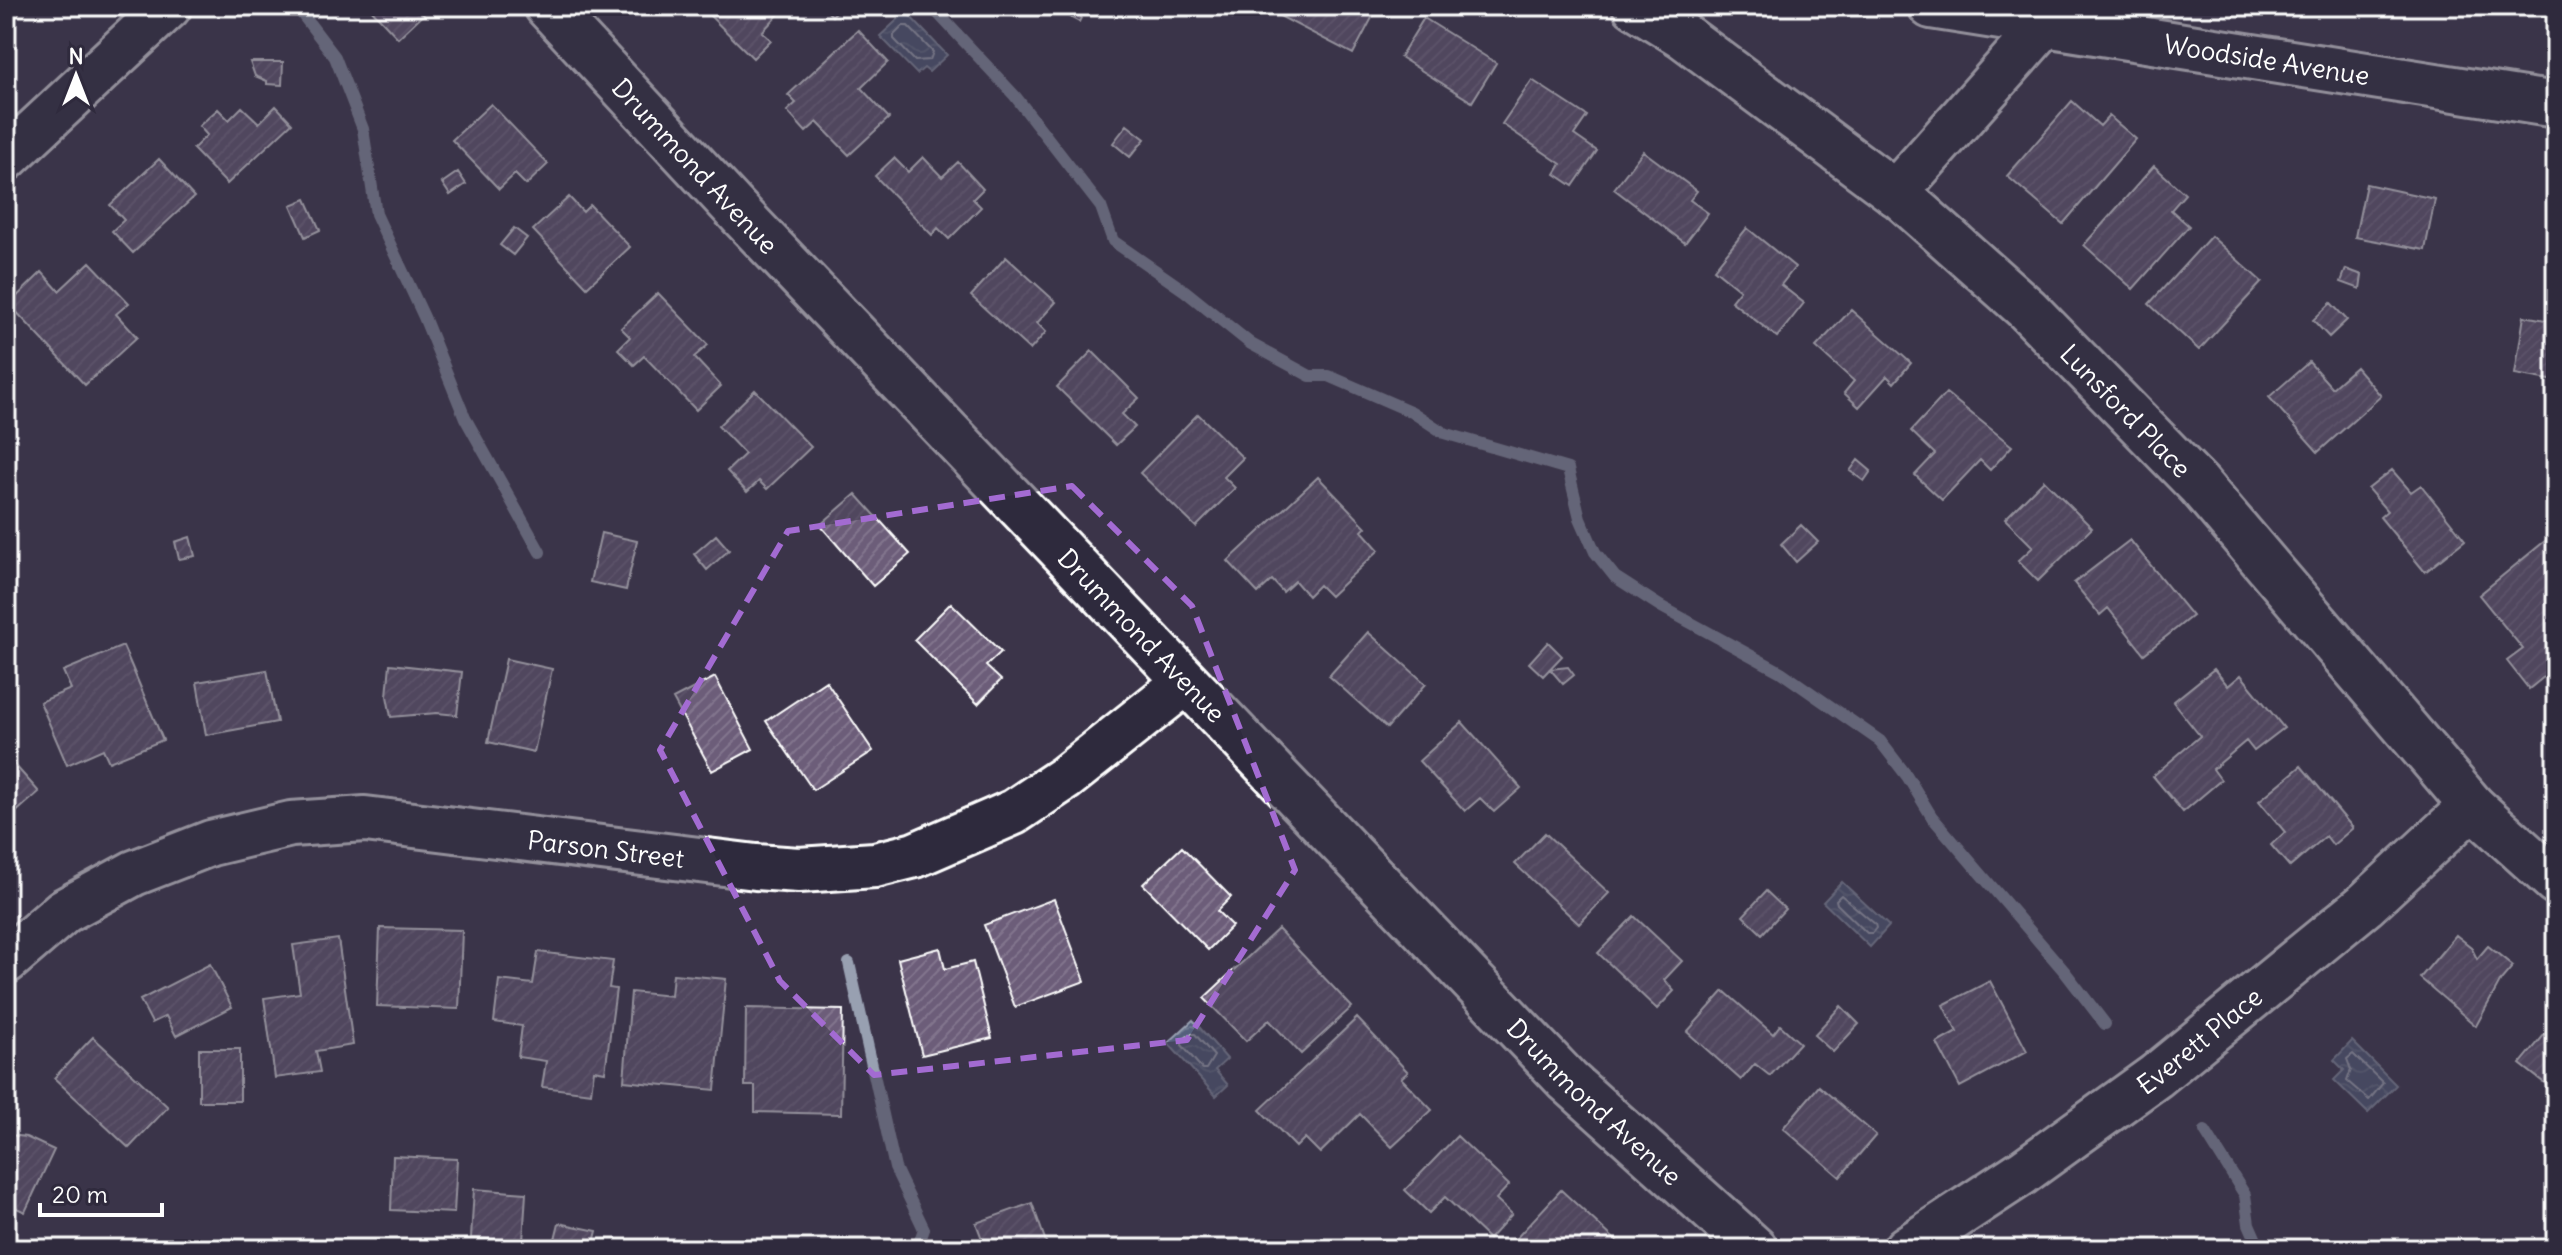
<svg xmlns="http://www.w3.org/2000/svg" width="2562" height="1255" viewBox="0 0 2562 1255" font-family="Delius,sans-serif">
	<defs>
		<pattern id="water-waves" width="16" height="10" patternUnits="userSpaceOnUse" patternTransform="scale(2)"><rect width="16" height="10" fill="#54617d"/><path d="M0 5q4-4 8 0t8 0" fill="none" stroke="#6e7990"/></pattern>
		<pattern id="building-hatch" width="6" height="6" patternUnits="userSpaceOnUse" patternTransform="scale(2)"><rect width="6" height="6" fill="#6c5d79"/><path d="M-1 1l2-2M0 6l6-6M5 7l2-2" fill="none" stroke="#82758d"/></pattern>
	</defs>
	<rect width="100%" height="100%" fill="#3b3449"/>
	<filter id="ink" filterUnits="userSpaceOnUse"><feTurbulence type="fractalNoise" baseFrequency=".0125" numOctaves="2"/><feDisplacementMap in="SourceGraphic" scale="16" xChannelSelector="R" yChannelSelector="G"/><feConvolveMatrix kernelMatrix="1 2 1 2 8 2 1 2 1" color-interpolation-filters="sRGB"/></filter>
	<g filter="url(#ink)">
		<path fill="url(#water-waves)" stroke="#98a0b1" stroke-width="2" d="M906 12 947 55 929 72 924 68 917 74 880 36Z
			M1842 882 1889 926 1870 947 1823 902Z
			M1193 1020 1227 1059 1215 1070 1228 1085 1216 1096 1168 1043Z
			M2352 1041 2396 1085 2368 1113 2334 1080 2344 1070 2334 1060Z"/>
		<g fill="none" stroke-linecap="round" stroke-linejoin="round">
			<path stroke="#bbc0cb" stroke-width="2" d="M903 26H908L933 52 930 60 915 61 894 39V35Z
				M1841 895 1875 924 1876 928 1872 933H1867L1837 904 1836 900Z
				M1190 1034H1195L1214 1056 1206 1069H1202L1182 1045V1041Z
				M2353 1054 2383 1083 2369 1100 2347 1081 2351 1070 2347 1059Z"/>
			<path stroke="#98a0b1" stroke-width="12" d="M296 6 335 57 363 129 376 214 424 317 465 418 540 552
				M931 6 1015 96 1101 207 1113 241 1185 291 1251 344 1310 376H1329L1412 412 1444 433 1568 469 1580 518 1595 552 1615 577 1660 606 1781 672 1880 741 1907 776 1932 817 2065 972 2105 1024
				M849 963 895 1168 924 1229 917 1249
				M2205 1131 2245 1195 2249 1224 2260 1249"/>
		</g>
		<path fill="url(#building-hatch)" stroke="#fff" stroke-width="2" d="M8 6H25L16 15Z
			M368 6H432L398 38Z
			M700 6H769L778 15 762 32 771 40 753 58Z
			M822 6H842L832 16Z
			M1070 6H1087L1079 22 1066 15Z
			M1212 6H1240L1233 18Z
			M1272 6H1354L1373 16 1353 54 1270 11Z
			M1424 18 1496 63 1472 102 1400 57Z
			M858 30 888 62 861 88 889 118 849 155 817 122 806 132 787 111 796 103 788 95Z
			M250 62H283L282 85 267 84V81L255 76Z
			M1532 80 1587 116 1574 135 1597 151 1573 186 1555 174 1561 164 1502 124Z
			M2072 101 2100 126 2109 116 2136 139 2063 224 2007 176Z
			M491 104 548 164 526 185 515 174 499 189 452 140Z
			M276 106 292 123 227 184 193 149 207 135 199 126 218 109 229 120 242 107 259 123Z
			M1127 125 1145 139 1130 157 1113 143Z
			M1643 151 1697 191 1690 200 1708 213 1685 243 1614 189Z
			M923 157 942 177 958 162 983 189 973 199 981 207 949 239 938 228 932 235 875 176 894 158 908 172Z
			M159 159 194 197 133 253 112 231 124 220 110 205Z
			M2154 166 2185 194 2171 210 2189 226 2133 289 2084 245Z
			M458 172 466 184 450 195 442 183Z
			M2366 184 2435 199 2425 250 2355 237Z
			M569 197 583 212 590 205 630 247 587 287 533 230Z
			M306 199 320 230 305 237 291 205Z
			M514 228 527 238 513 255 500 245Z
			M1747 228 1795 267 1781 285 1804 303 1777 337 1731 301 1740 290 1714 269Z
			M2211 236 2262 282 2199 350 2149 304Z
			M1006 257 1056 302 1037 323 1046 332 1030 350 971 296Z
			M90 262 129 303 116 314 137 337 85 385 9 304 42 272 59 291Z
			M2346 269 2362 275 2360 289 2341 282Z
			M658 293 708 345 694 357 721 386 696 410 644 356 634 365 618 349 630 337 621 328Z
			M2331 303 2347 320 2329 337 2313 320Z
			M1851 310 1911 363 1894 383 1887 376 1859 407 1844 393 1854 381 1816 347Z
			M2524 316 2556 322V381L2515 374Z
			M1092 351 1139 398 1122 414 1135 427 1116 445 1057 387Z
			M2309 362 2332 388 2356 367 2381 396 2318 452 2269 397Z
			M755 390 811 447 767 489 759 481 747 492 727 471 745 454 718 426Z
			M1946 393 2012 446 1990 470 1980 460 1942 500 1915 475 1935 454 1911 431Z
			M1198 414 1243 458 1224 477 1235 488 1196 527 1140 473Z
			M1858 460 1871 471 1864 481 1850 471Z
			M2392 470 2411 492 2421 485 2465 540 2425 572 2380 517 2387 511 2368 489Z
			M1318 477 1366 527 1362 531 1379 550 1330 596 1319 585 1308 596 1295 581 1283 592 1272 580 1258 593 1228 561Z
			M2044 480 2092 528 2038 581 2018 561 2033 547 2005 519Z
			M856 494 910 554 873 586 820 525Z
			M1801 525 1818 542 1796 562 1781 544Z
			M601 533 637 541 626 590 590 582Z
			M716 535 729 550 707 570 694 554Z
			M190 537 195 556 179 559 175 542Z
			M2130 540 2192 616 2144 654 2108 608 2100 615 2074 583Z
			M2545 541 2556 554V667L2529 689 2507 661 2523 649 2479 595Z
			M951 603 1001 652 986 666 1001 680 978 704 914 640Z
			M1368 632 1426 684 1387 728 1329 676Z
			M1548 642 1562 656 1543 676 1529 663Z
			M123 646 163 740 109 762 103 749 67 765 40 702 71 689 63 671Z
			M506 659 552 669 534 752 488 742Z
			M390 664 462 672 457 715 437 713 391 717 387 696Z
			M1568 667 1574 675 1563 684 1550 669Z
			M2214 669 2228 686 2241 675 2284 728 2254 751 2246 741 2213 769 2221 780 2183 812 2153 776 2200 736 2173 702Z
			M267 670 277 722 206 735 197 682Z
			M715 677 753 749 712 771 673 699Z
			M826 681 873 751 813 790 766 721Z
			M1462 722 1521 788 1494 812 1480 798 1465 811 1419 761Z
			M6 755 39 792 6 821Z
			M2301 766 2353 828 2333 845 2326 836 2290 867 2271 845 2285 832 2259 801Z
			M1545 833 1609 893 1579 924 1515 864Z
			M1182 847 1231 897 1217 911 1232 926 1208 950 1143 884Z
			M1766 891 1785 909 1762 934 1743 916Z
			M1054 899 1085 981 1015 1007 984 925Z
			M1634 916 1682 961 1664 980 1674 991 1657 1009 1598 953Z
			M380 928 462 930 459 1009 377 1006Z
			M1278 929 1352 1007 1301 1054 1269 1020 1246 1041 1204 998Z
			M2456 935 2471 947 2477 959 2488 946 2513 966 2501 980 2476 1026 2420 978Z
			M338 939 353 1045 316 1051 320 1072 275 1078 264 998 300 993 293 945Z
			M940 948 945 969 973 962 992 1038 922 1055 898 959Z
			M538 952 613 961 609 988 616 989 605 1072 594 1070 591 1093 542 1087 546 1061 518 1057 522 1026 494 1022 499 980 533 984Z
			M210 964 232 1007 176 1036 166 1016 152 1023 140 1000Z
			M673 974 726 979 715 1090 624 1081 631 992 671 996Z
			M1990 981 2027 1051 1960 1087 1937 1043 1957 1032 1943 1005Z
			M1724 991 1773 1034 1780 1025 1800 1043 1770 1076 1755 1064 1741 1080 1687 1032Z
			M1841 1006 1859 1024 1833 1052 1814 1035Z
			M746 1008 843 1010 841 1114 755 1112V1086H745Z
			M1357 1018 1408 1072 1401 1078 1432 1110 1392 1147 1360 1114 1320 1153 1305 1138 1296 1147 1260 1110Z
			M2554 1023 2556 1025V1092L2520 1064Z
			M93 1037 168 1107 129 1148 54 1078Z
			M199 1049H240V1101H199Z
			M1819 1086 1876 1135 1840 1177 1783 1128Z
			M10 1135 26 1137 54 1150 25 1212 6 1203V1143Z
			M1457 1136 1509 1185 1496 1199 1512 1214 1489 1239 1445 1197 1429 1213 1405 1190Z
			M393 1156 457 1159 454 1213 391 1210Z
			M474 1189 526 1193 523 1241 471 1238Z
			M1561 1190 1625 1249H1514L1510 1245Z
			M1032 1203 1047 1245 1035 1249H986L976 1223Z
			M559 1223 597 1231 593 1246 583 1243 581 1249 553 1247Z"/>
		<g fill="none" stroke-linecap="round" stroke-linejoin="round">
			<defs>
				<g id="minor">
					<path id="s1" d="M547 6 742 216 1568 1081 1755 1249"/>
					<path id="s2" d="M1635 6 1682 35 1902 198 2027 309 2199 485 2472 806 2556 882"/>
					<path id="s3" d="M1931 6 2556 105"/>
					<path d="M6 158 169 6"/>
					<path d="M1895 193 2045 24"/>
					<path id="s4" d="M6 961 64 911 134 873 211 843 291 824 365 819 756 867 799 870 875 865 915 855 998 819 1014 812 1065 778 1186 682"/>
					<path id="s5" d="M1906 1249 2023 1172 2156 1076 2365 905 2472 806"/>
				</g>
			</defs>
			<use href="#minor" stroke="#fff" stroke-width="50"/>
			<use href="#minor" stroke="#2f2a3d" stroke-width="44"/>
		</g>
	</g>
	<path d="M0 0H2562V1255H0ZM1072 486 1192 606 1295 870 1187 1040 874 1075 780 981 660 750 788 531Z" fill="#3b3449" fill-opacity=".55" fill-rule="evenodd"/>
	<path fill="none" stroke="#a36bd2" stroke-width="6" stroke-dasharray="16 10" stroke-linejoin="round" d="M1072 486 1192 606 1295 870 1187 1040 874 1075 780 981 660 750 788 531Z"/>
	<g text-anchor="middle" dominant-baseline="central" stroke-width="6" stroke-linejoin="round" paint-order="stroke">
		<g font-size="26" fill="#fff" stroke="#2f2a3d">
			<text stroke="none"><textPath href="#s3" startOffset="340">Woodside Avenue</textPath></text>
			<text stroke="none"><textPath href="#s1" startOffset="218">Drummond Avenue</textPath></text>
			<text stroke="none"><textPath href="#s2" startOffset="638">Lunsford Place</textPath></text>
			<text stroke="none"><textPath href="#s1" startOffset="866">Drummond Avenue</textPath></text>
			<text stroke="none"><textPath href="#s4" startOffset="638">Parson Street</textPath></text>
			<text stroke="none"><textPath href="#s5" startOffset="360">Everett Place</textPath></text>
			<text stroke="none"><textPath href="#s1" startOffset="1516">Drummond Avenue</textPath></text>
		</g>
	</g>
	<rect width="2562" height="1255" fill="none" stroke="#2f2a3d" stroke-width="32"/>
	<rect x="16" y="16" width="2530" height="1223" fill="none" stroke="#fff" stroke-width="3" filter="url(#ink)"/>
	<g transform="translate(76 76)" stroke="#2f2a3d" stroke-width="6" paint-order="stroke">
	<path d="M0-6L14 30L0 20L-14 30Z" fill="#ffffff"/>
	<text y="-12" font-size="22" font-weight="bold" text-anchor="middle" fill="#ffffff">N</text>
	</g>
	<path d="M40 1203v12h122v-12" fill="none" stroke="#ffffff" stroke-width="4"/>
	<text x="52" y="1203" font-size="24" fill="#ffffff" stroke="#2f2a3d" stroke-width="6" paint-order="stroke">20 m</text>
</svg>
